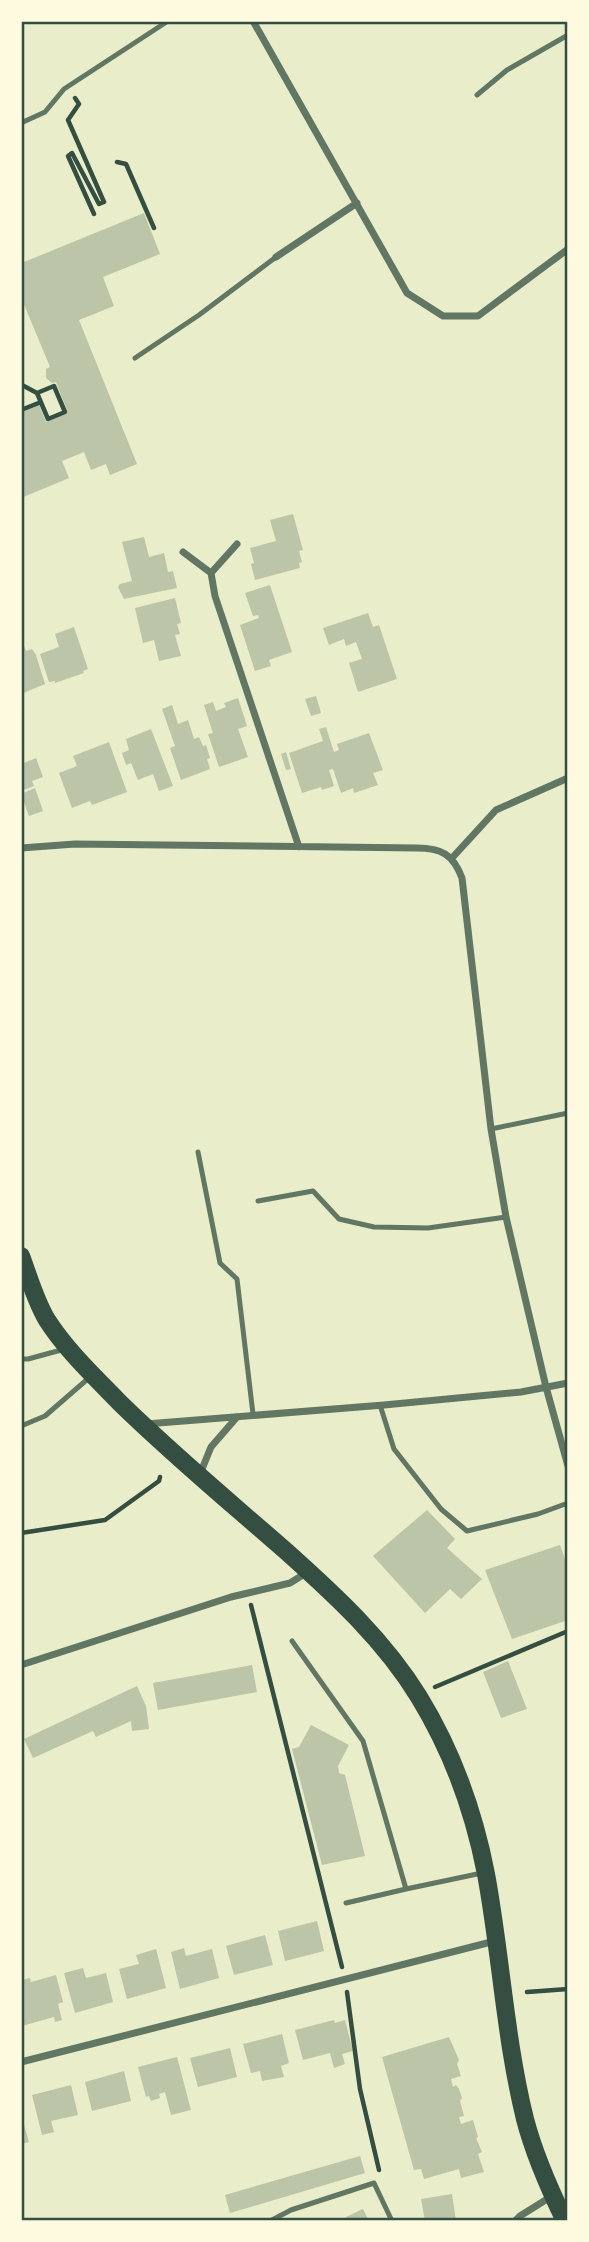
<svg xmlns="http://www.w3.org/2000/svg" width="589" height="2242" viewBox="0 0 589 2242" font-family="Barlow,sans-serif">
	<rect width="100%" height="100%" fill="#e9edc9"/>
	<path fill="#bcc5a7" d="M144 213 160 254 103 277 114 306 79 320 137 464 110 475 106 464 91 470 84 452 62 461 69 478 21 498V412L39 404 46 422 68 413 56 382 52 383 46 378V369L50 367 21 297V269L24 262Z
		M293 514 303 550 299 551 302 562 299 563 300 568 255 580 251 564 254 563 250 548 276 541 270 520Z
		M144 537 149 557 164 553 168 572 173 571 177 588 124 599 118 587 120 584 132 581 122 542Z
		M270 585 292 652 269 660 271 666 255 671 240 625 259 618 258 615 253 616 245 593Z
		M175 598 181 623 177 624 180 634 175 635 181 656 159 661 154 640 143 643 135 608Z
		M368 613 373 627 379 625 397 679 358 692 349 663 362 659 356 642 346 646 344 639 329 645 323 628Z
		M74 627 88 669 83 671 84 673 55 683V681L49 682 40 654 59 647 55 634Z
		M21 637 26 651 32 649 36 655 45 684 21 694Z
		M316 696 321 713 311 716 305 699Z
		M238 698 247 726 238 729 248 757 219 767 208 734 213 733 204 705 213 702 216 711 226 707 224 703Z
		M172 705 178 724 188 720 194 739 199 737 203 746 206 745 210 758 207 759 210 769 181 780 170 748 175 746 162 709Z
		M326 727 334 752 339 750 337 744 369 733 383 770 373 773 378 785 354 793 353 788 341 793 333 769 329 770 334 786 322 790 321 787 302 793 289 753 323 741 319 729Z
		M151 729 173 786 159 791 153 774 138 780 131 763 126 765 122 753 129 750 126 739Z
		M109 742 127 792 92 805 90 801 72 808 59 773 77 766 73 756Z
		M286 752 291 769 286 770 281 754Z
		M36 758 43 777 32 781 34 786 21 791V764Z
		M35 788 43 811 29 816 21 794Z
		M427 1510 455 1539 447 1548 482 1579 461 1599 450 1589 425 1613 373 1556Z
		M560 1545 568 1568V1620L512 1639 485 1570Z
		M508 1661 527 1709 501 1718 483 1672Z
		M252 1665 257 1692 158 1710 153 1683Z
		M137 1686 146 1706 149 1729 132 1731 131 1721 96 1737 93 1731 33 1758 24 1739Z
		M311 1725 349 1745 338 1766 339 1773 345 1775 365 1856 322 1865 292 1749 299 1747Z
		M317 1921 324 1951 285 1961 278 1931Z
		M265 1935 273 1965 234 1975 226 1946Z
		M184 1948 186 1956 212 1949 219 1978 180 1989 171 1952Z
		M156 1949 166 1988 127 1999 119 1969 139 1964 136 1955Z
		M83 1968 86 1978 106 1973 113 2002 75 2013 64 1973Z
		M56 1975 63 2002 58 2004 62 2020 55 2022 54 2017 22 2026 21 1980 30 1978 31 1982Z
		M334 2020 335 2023 345 2020 353 2051 342 2054 345 2064 334 2068 330 2053 303 2060 295 2030Z
		M282 2034 289 2063 281 2066 284 2077 262 2081 260 2071 251 2073 243 2044Z
		M449 2037 459 2060 457 2064 461 2076 451 2079 453 2087 456 2085 459 2089 462 2098 460 2101 464 2116 459 2117 461 2124 473 2120 478 2137 476 2138 482 2152 478 2154 484 2172 461 2178 459 2169 424 2179 421 2169 414 2170 382 2057Z
		M230 2048 237 2077 198 2087 190 2058Z
		M177 2057 191 2110 171 2115 165 2092 159 2094 160 2098 151 2101 149 2096 146 2097 138 2067Z
		M124 2071 131 2101 92 2111 85 2082Z
		M71 2085 78 2115 51 2121 54 2132 42 2135 32 2095Z
		M21 2114 29 2142 21 2144Z
		M360 2156 365 2173 230 2213 225 2195Z
		M452 2194 456 2221H425L421 2199Z
		M363 2209 369 2221H348L346 2217Z"/>
	<g fill="none" stroke-linecap="round" stroke-linejoin="round">
		<path stroke="#344e41" stroke-width="4.5" d="M75 98 79 104 68 120 104 202 99 204 72 153 68 156 94 214
			M117 162 126 164 154 228
			M22 385 37 393
			M54 386 65 412 48 419 37 393Z
			M21 410 41 402
			M21 1533 105 1520 159 1481 160 1477
			M251 1605 342 1967
			M435 1687 568 1631
			M347 1992 360 2089 379 2170
			M527 1992 568 1989"/>
		<path stroke="#617663" stroke-width="5" d="M477 95 507 70 568 35
			M21 123 45 112 64 89 168 21
			M135 358 199 315 276 257
			M491 1129 568 1113
			M198 1152 220 1263 237 1279 253 1414
			M258 1201 313 1191 339 1219 374 1227 428 1228 506 1217
			M21 1359H28L65 1349
			M380 1405 394 1449 441 1509 467 1531 538 1514 568 1503
			M21 1426 45 1416 90 1377
			M292 1641 363 1741 406 1889 482 1873
			M346 1903 406 1889
			M270 2221 291 2210 374 2183 392 2221"/>
		<path stroke="#617663" stroke-width="7" d="M253 21 407 293 443 316H478L568 249
			M276 257 357 203
			M183 552 211 573 215 596 299 847
			M211 573 237 544
			M21 848 75 844 417 848C441 848 453 854 462 878L491 1129 506 1217 546 1387 568 1466
			M452 858 496 810 568 778
			M146 1424 384 1405 521 1392 568 1383
			M200 1474 211 1447 237 1417
			M21 1665 231 1597 290 1583 306 1573
			M21 2062 495 1941
			M515 2221 520 2216 552 2196"/>
		<path stroke="#344e41" stroke-width="18" d="M21 1256C29 1277 35 1300 47 1320 67 1351 94 1376 119 1402 173 1455 231 1503 287 1552 336 1596 384 1640 419 1697 452 1751 474 1812 486 1874 501 1955 505 2038 525 2119 534 2154 549 2188 565 2221"/>
	</g>
	<rect width="589" height="2242" fill="none" stroke="#fefae0" stroke-width="46"/>
	<rect x="23" y="23" width="543" height="2196" fill="none" stroke="#344e41" stroke-width="2.5"/>
</svg>
